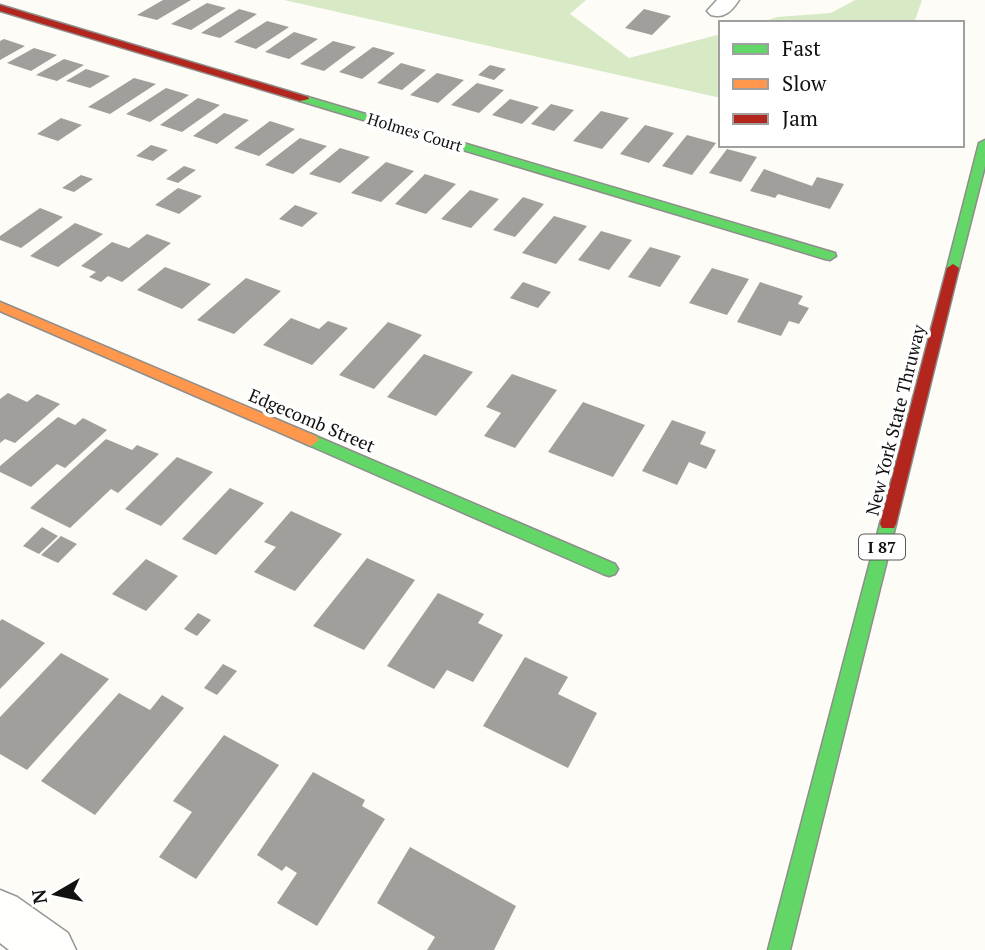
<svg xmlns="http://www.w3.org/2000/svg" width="985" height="950" viewBox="0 0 985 950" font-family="'PT Serif',serif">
	<rect width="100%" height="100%" fill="#fdfcf7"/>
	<path fill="#d8eac5" d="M284 0H586L570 14 629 58 721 34V98Z
		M855 0H922L914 23H759L777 17 831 13Z"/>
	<path fill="#a19f9c" d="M163 0H191L157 20 137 15Z
		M207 3 226 8 191 30 171 24Z
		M239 9 257 14 220 38 201 33Z
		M644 9 671 16 652 35 625 28Z
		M267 21 289 27 256 49 234 42Z
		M294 32 318 39 289 59 265 52Z
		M4 39 25 46 0 60V41Z
		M333 41 356 47 324 71 300 64Z
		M373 47 395 53 362 79 339 72Z
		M34 48 57 55 31 71 7 63Z
		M64 59 84 65 57 81 36 75Z
		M401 63 426 70 402 90 377 83Z
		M490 65 506 69 494 80 478 75Z
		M86 69 110 76 90 88 66 81Z
		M437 73 464 80 438 103 410 95Z
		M134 78 156 84 110 114 88 107Z
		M477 83 504 90 479 113 451 105Z
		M166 88 189 95 150 122 126 114Z
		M198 98 220 105 182 132 160 125Z
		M510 99 539 107 522 124 492 115Z
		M551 104 574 110 554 131 531 124Z
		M601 111 629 118 602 149 573 141Z
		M224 113 249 120 217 144 193 136Z
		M61 118 82 125 58 141 37 134Z
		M270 121 295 129 259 156 234 148Z
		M645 125 674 133 649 163 620 154Z
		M687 135 716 143 692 175 662 166Z
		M300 138 327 146 293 174 265 165Z
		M151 145 168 150 153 161 136 156Z
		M340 148 370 157 340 183 309 174Z
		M727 149 757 157 741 182 709 173Z
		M386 162 414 171 381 202 351 193Z
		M184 166 196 170 178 183 166 179Z
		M764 169 812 186 817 177 844 184 830 209 778 194 775 198 750 191Z
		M425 174 456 184 426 214 395 204Z
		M81 175 93 179 74 192 62 188Z
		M178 188 202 196 179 214 155 205Z
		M470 190 499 199 471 228 441 219Z
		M523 197 544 204 515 237 493 230Z
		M295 205 318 213 302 227 279 219Z
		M40 208 63 217 21 248 0 240V236Z
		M554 216 587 226 556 264 522 253Z
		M75 223 103 234 58 267 30 256Z
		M601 231 632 240 609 270 578 260Z
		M147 234 171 243 122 282 108 276 101 282 89 277 96 272 81 266 112 242 129 248Z
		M650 247 681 256 660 287 628 277Z
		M165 267 211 284 182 309 137 290Z
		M712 268 749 279 727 315 689 303Z
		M246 278 281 291 234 334 197 320Z
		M523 282 551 292 538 308 510 298Z
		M760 282 803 296 798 304 809 308 799 324 789 321 781 336 737 322Z
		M291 318 319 329 328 321 348 328 312 365 263 345Z
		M388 322 422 335 374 389 339 375Z
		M424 354 473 372 436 416 387 397Z
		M512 374 557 390 515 448 484 436 501 413 486 407Z
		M8 393 27 402 37 394 60 404 15 443 5 439 0 443V399Z
		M583 402 645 425 613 477 548 452Z
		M58 417 75 425 83 418 107 430 65 468 57 464 31 487 0 472V466Z
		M672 420 706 432 700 444 716 450 706 469 689 462 677 485 642 471Z
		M106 439 132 450 137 445 159 454 118 493 111 489 70 528 30 508Z
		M177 457 213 472 161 526 125 509Z
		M230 488 264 503 216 555 182 539Z
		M291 511 342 534 295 591 254 572 276 547 264 542Z
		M42 527 58 536 39 554 23 546Z
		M61 536 77 544 58 563 41 555Z
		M367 558 415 580 364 650 313 626Z
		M146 559 178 576 146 611 112 594Z
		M438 593 484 614 478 623 503 635 473 682 447 670 434 689 387 666Z
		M198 613 211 620 197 636 184 629Z
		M2 619 45 643 0 689V621Z
		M61 653 109 679 27 770 0 754V717Z
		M525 657 568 677 558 694 597 713 568 768 483 726Z
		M223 664 237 671 217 695 204 688Z
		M119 693 150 710 162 695 184 708 95 815 41 781Z
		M224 735 279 765 196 879 159 857 192 812 173 801Z
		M313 772 365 800 362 806 385 819 317 926 277 903 297 873 286 866 282 871 257 855Z
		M410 847 516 906 494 950H427L435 937 377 903Z"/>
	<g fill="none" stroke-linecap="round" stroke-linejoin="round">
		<defs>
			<path id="street" d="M717 0H739C732 11 724 19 711 15L707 11Z
				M0 890 17 897 68 933 76 950H9L0 943Z"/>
			<path id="fast" d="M300 97H308L835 253 836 256 830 260 825 259 300 101Z
				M985 140V166L959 268 958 271H948L947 268 979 143Z
				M311 434 615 564 618 569 615 574 609 576 603 574 306 444 303 440Z
				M888 518 894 520 896 524 790 950H768L880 524 882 520Z"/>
			<path id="slow" d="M0 302 316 436 319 440 311 446 306 444 0 311Z"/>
			<path id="jam" d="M0 5 308 97 309 99 300 101 0 11Z
				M953 264 959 268 896 524 894 528H882L880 524 947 268Z"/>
		</defs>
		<use href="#street" stroke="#979795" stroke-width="3"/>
		<use href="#fast" stroke="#8e8d8b" stroke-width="3"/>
		<use href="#slow" stroke="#8e8d8b" stroke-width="3"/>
		<use href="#jam" stroke="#8e8d8b" stroke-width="3"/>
		<use href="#street" fill="#fffffe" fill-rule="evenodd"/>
		<use href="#fast" fill="#63d668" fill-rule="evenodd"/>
		<use href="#slow" fill="#ff974d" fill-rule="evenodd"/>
		<use href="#jam" fill="#b3261e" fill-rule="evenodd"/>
	</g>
	<g text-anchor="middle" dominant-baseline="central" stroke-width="7" stroke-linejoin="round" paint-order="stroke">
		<g font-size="16" fill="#111" stroke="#fff">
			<text transform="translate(415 132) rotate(17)">Holmes Court</text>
		</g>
		<rect fill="#fff" stroke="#585858" stroke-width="2" x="859" y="534.5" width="46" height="25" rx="5"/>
		<g font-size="16" font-weight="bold" fill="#111">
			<text x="882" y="547">I 87</text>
		</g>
		<g font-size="18" fill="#111" stroke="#fff">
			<text transform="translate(312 420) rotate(23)">Edgecomb Street</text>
			<text transform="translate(895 420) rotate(-76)">New York State Thruway</text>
		</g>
	</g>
	<rect x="719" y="21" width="245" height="126" fill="#ffffff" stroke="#a0a0a0" stroke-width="2"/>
	<rect x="733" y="44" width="35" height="10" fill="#63d668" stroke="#a0a0a0" stroke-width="2"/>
	<text x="782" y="56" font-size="21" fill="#111111">Fast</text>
	<rect x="733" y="79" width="35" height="10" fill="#ff974d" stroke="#a0a0a0" stroke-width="2"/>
	<text x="782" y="91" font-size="21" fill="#111111">Slow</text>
	<rect x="733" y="114" width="35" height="10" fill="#b3261e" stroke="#a0a0a0" stroke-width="2"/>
	<text x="782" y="126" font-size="21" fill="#111111">Jam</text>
	<g transform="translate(56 894) rotate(261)" stroke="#ffffff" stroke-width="5" paint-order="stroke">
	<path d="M0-5L12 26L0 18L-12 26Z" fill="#111111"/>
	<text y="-10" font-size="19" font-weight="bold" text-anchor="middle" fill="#111111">N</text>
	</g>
</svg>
